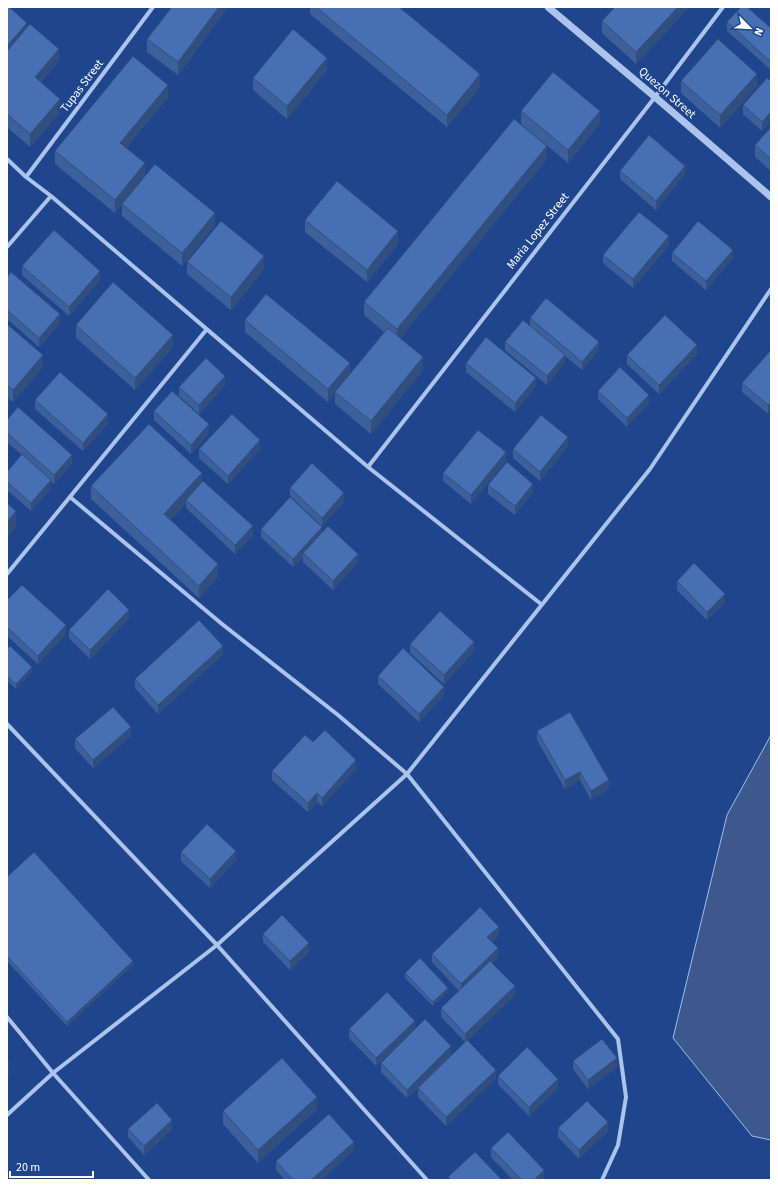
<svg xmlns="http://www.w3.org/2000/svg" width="778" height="1187" viewBox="0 0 778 1187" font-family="'Source Sans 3',sans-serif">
	<rect width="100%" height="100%" fill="#1f468c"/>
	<path fill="#3c588c" stroke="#a0beed" d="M771 735V1140L752 1136 673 1038 727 815Z"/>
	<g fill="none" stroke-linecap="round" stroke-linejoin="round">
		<path stroke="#acc4ec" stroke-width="4" d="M7 159 26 177 51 196 368 467 541 604
			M26 177 153 7
			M7 247 51 196
			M368 467 655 97 723 7
			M70 497 222 624 338 715 407 774 618 1039 626 1097 618 1145 602 1180
			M7 574 207 329
			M7 724 217 945 427 1180
			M7 1017 53 1073 149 1180
			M7 1115 53 1073 217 945 407 774 650 469 771 289"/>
		<path stroke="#acc4ec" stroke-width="7" d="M548 7 655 97 771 197"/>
	</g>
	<path fill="#3d609b" d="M7 7 11 9 27 28 59 61 41 82 60 112 30 147 7 127Z
		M228 7 178 75 147 52V39Z
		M310 7H399L480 87 447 127 310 14Z
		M615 7H689L636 64 602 33V21Z
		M727 22 771 28V70L727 31Z
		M327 70 287 119 253 90V78Z
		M681 81 757 86 720 128 681 93Z
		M771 81 762 131 743 114V105Z
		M168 97 126 148 145 176 115 213 55 164V151Z
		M521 111 600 123 568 163 521 124Z
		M771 127V171L755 157V145Z
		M547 159 400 338 423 370 371 434 335 404V393L328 402 245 332V320L350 374 384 332 364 315V302Z
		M620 171 685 174 656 210 620 179Z
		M122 204 215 225 182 266 122 216Z
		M305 220 398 244 367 282 305 232Z
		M669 245 633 288 603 263V255Z
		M672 253 733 258 706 290 672 261Z
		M187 262 264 269 231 310 187 274Z
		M22 266 100 280 69 316 22 275Z
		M7 277 60 323 39 347 7 319Z
		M530 318 599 350 582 370 565 356V363L547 385 505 350V342L530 326Z
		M7 324 43 367 13 402 9 399V406L7 408Z
		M76 325 173 347 135 390 76 338Z
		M771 350V411L768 414 742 392V383Z
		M697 354 659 394 627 364V355Z
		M466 363 536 386 515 412 466 372Z
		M225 385 199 414 179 396V387Z
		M598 391 649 403 627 427 598 399Z
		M35 400 108 423 83 451 35 409Z
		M154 411 209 433 191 454 154 420Z
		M7 420 72 463 54 484 51 481V488L31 511 7 490V472L22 455 7 442Z
		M568 446 540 481 513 458V449Z
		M199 449H260L228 484 199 458Z
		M506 461 471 504 443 481V473Z
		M202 482 253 535 235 554 186 508V503L170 520 218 577 199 598 91 499V486Z
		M488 485 533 492 515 515 488 494Z
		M290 488 344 502 322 526 290 496Z
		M261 529 322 532 358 562 333 590 303 562V557L293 567 261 537Z
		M677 581 725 603 707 620 677 590Z
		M7 600 66 634 38 664 7 636Z
		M129 618 90 659 69 638V630Z
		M410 644 474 651 444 684 410 653Z
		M7 649 32 671 16 689 7 680Z
		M223 654 158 714 135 688V679Z
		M378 676 444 695 419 722 378 684Z
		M537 731 609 789 591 800 580 780 565 789 537 740Z
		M131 736 93 768 75 748V739Z
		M313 742 356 769 322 806 317 802 308 812 272 780V771Z
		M181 852 236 860 210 888 181 861Z
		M7 877 133 965 67 1026 7 961Z
		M263 934 309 952 290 970 263 942Z
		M499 935 492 942 498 957 492 963 515 995 468 1040 496 1078 446 1126 418 1097V1088L407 1098 381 1072V1063L410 1034 376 1066 349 1038V1029H415L451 1055 420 1086 465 1042 441 1017V1008L459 991 432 962V954Z
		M405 973 448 992 433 1006 405 978Z
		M573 1061 617 1067 588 1089 573 1069Z
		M498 1076 558 1088 529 1116 498 1084Z
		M317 1109 258 1163 223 1124V1111Z
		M558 1128 608 1131 579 1159 558 1137Z
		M128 1129H172L144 1155 128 1137Z
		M491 1148 544 1179 543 1180H513L491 1157Z
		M354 1150 321 1180H285L276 1170V1161Z"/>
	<path fill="#324e7e" d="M219 7H228L178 75V62Z
		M678 7H689L636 64V52Z
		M27 23V35L7 58V46Z
		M59 49V61L35 89V77Z
		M327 58V70L287 119V106Z
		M480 74V87L447 127V115Z
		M757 74V86L720 128V115Z
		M168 85V97L120 155V143Z
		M60 99V112L30 147V134Z
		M600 111V123L568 163V150Z
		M771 112V120L762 131V122Z
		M547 146V159L397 342V329Z
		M145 163V176L115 213V200Z
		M685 166V174L656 210V201Z
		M215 213V225L182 266V253Z
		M398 231V244L367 282V270Z
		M669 236V245L633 288V279Z
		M733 250V258L706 290V281Z
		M264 256V269L231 310V297Z
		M100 271V280L69 316V307Z
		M60 314V323L39 347V338Z
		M173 335V347L135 390V378Z
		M599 342V350L582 370V362Z
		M697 345V354L659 394V385Z
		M43 355V367L13 402V390Z
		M565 355V363L547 385V376Z
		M423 357V370L371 434V421Z
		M350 363V375L335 392V393L328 402V389Z
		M225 376V385L199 414V405Z
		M536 378V386L515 412V403Z
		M649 395V403L627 427V418Z
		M9 398V406L7 408V400Z
		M771 402V411L768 414V405Z
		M108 414V423L83 451V443Z
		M209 424V433L191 454V445Z
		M568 437V446L540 481V472Z
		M260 440V449L228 484V476Z
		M506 452V461L471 504V495Z
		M72 455V463L54 484V475Z
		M202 473V485L186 500V503L164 527V514Z
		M51 480V488L31 511V503Z
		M533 484V492L515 515V506Z
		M344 493V502L322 526V518Z
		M16 511V527L7 537V522Z
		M253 526V535L235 554V545Z
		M322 527V536L303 553V557L293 567V559Z
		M358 554V562L333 590V581Z
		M218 564V577L199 598V586Z
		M725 594V603L707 620V612Z
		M129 610V618L90 659V650Z
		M66 625V634L38 664V656Z
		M474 642V651L444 684V675Z
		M223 646V654L158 714V705Z
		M32 667V671L16 689V684Z
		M444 687V695L419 722V714Z
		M131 727V736L93 768V760Z
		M356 760V769L322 806V798Z
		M580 772V780L565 789V780Z
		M609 780V789L591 800V791Z
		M317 793V802L308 812V803Z
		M236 851V860L210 888V879Z
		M499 927V935L487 946V937Z
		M309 943V952L290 970V961Z
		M498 948V957L461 993V984Z
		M133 961V965L67 1026V1022Z
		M515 986V995L465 1043V1034Z
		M448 988V992L433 1006V1002Z
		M415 1021V1029L376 1066V1058Z
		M451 1046V1055L407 1098V1090Z
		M617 1058V1067L588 1089V1080Z
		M9 1064V1076L7 1078V1066Z
		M496 1070V1078L446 1126V1117Z
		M558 1079V1088L529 1116V1107Z
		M317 1097V1109L258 1163V1150Z
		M172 1120V1129L144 1155V1146Z
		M608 1122V1131L579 1159V1150Z
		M354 1142V1150L321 1180H311Z
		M544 1170V1179L543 1180H534Z"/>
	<path fill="#4770b4" stroke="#324e7e" d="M7 7H9L27 23 7 46Z
		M172 7H219L178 62 147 39Z
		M316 7H399L480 74 447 115Z
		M615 7H678L636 52 602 21Z
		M741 7H747L771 28V62L727 22Z
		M30 24 59 49 35 77 60 99 30 134 7 114V51Z
		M293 29 327 58 287 106 253 78Z
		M718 39 757 74 720 115 681 81Z
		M133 56 168 85 120 143 145 163 115 200 55 151Z
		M553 72 600 111 568 150 521 111Z
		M767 78 771 81V112L762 122 743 105Z
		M514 119 547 146 397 329 364 302Z
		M771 127V159L755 145Z
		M649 135 685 166 656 201 620 171Z
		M155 164 215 213 182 253 122 204Z
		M337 181 398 231 367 270 305 220Z
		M639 212 669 236 633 279 603 255Z
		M221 221 264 256 231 297 187 262Z
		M698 221 733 250 706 281 672 253Z
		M54 230 100 271 69 307 22 266Z
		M11 272 60 314 39 338 7 310V277Z
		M113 282 173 335 135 378 76 325Z
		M266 294 350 363 328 389 245 320Z
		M546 298 599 342 582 362 530 318Z
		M665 315 697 345 659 385 627 355Z
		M523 320 565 355 547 376 505 342Z
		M7 324 43 355 13 390 7 385Z
		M388 328 423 357 371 421 335 392Z
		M486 337 536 378 515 403 466 363Z
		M771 350V402L768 405 742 383Z
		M206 358 225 376 199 405 179 387Z
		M620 367 649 395 627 418 598 391Z
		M60 372 108 414 83 443 35 400Z
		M172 391 209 424 191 445 154 411Z
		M18 407 72 455 54 475 7 433V420Z
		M232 414 260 440 228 476 199 449Z
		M541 415 568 437 540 472 513 449Z
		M149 424 202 473 164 514 218 564 199 586 91 486Z
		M478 430 506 452 471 495 443 473Z
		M22 454 51 480 31 503 7 482V472Z
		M507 462 533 484 515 506 488 485Z
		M312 463 344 493 322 518 290 488Z
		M203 481 253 526 235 545 186 500Z
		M290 497 322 527 293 559 261 529Z
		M7 503 16 511 7 522Z
		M328 526 358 554 333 581 303 553Z
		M694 563 725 594 707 612 677 581Z
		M22 585 66 625 38 656 7 627V600Z
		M108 589 129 610 90 650 69 630Z
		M440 611 474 642 444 675 410 644Z
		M199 620 223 646 158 705 135 679Z
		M10 646 32 667 16 684 7 676V649Z
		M403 648 444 687 419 714 378 676Z
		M113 707 131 727 93 760 75 739Z
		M570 712 609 780 591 791 580 772 565 780 537 731Z
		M325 730 356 760 322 798 317 793 308 803 272 771 305 735 313 742Z
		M207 824 236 851 210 879 181 852Z
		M34 852 133 961 67 1022 7 956V877Z
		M480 907 499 927 487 937 498 948 461 984 432 954Z
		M282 915 309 943 290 961 263 934Z
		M420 958 448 988 433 1002 405 973Z
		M490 961 515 986 465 1034 441 1008Z
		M387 992 415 1021 376 1058 349 1029Z
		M425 1019 451 1046 407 1090 381 1063Z
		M602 1039 617 1058 588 1080 573 1061Z
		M467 1040 496 1070 446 1117 418 1088Z
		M527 1047 558 1079 529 1107 498 1076Z
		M282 1058 317 1097 258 1150 223 1111Z
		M7 1061 9 1064 7 1066Z
		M587 1101 608 1122 579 1150 558 1128Z
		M157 1103 172 1120 144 1146 128 1129Z
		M329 1114 354 1142 311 1180H293L276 1161Z
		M508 1132 544 1170 534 1180H522L491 1148Z
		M475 1152 502 1180H451L448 1177Z"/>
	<g text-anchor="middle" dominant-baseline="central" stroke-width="4" stroke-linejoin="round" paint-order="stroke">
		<g font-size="12" fill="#fff" stroke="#1f468c">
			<text transform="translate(82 86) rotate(-53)">Tupas Street</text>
			<text transform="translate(667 93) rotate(41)">Quezon Street</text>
			<text transform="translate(538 231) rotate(-52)">Maria Lopez Street</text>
		</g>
	</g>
	<rect width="778" height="1187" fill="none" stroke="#ffffff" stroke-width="16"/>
	<g transform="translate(750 28) rotate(114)" stroke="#1f468c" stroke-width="3" paint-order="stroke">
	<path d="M0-3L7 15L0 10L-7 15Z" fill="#ffffff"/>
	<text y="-6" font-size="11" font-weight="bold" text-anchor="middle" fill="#ffffff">N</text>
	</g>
	<path d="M10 1171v6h83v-6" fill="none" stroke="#ffffff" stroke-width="2"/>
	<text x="16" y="1171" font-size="12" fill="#ffffff" stroke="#1f468c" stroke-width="3" paint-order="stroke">20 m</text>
</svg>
